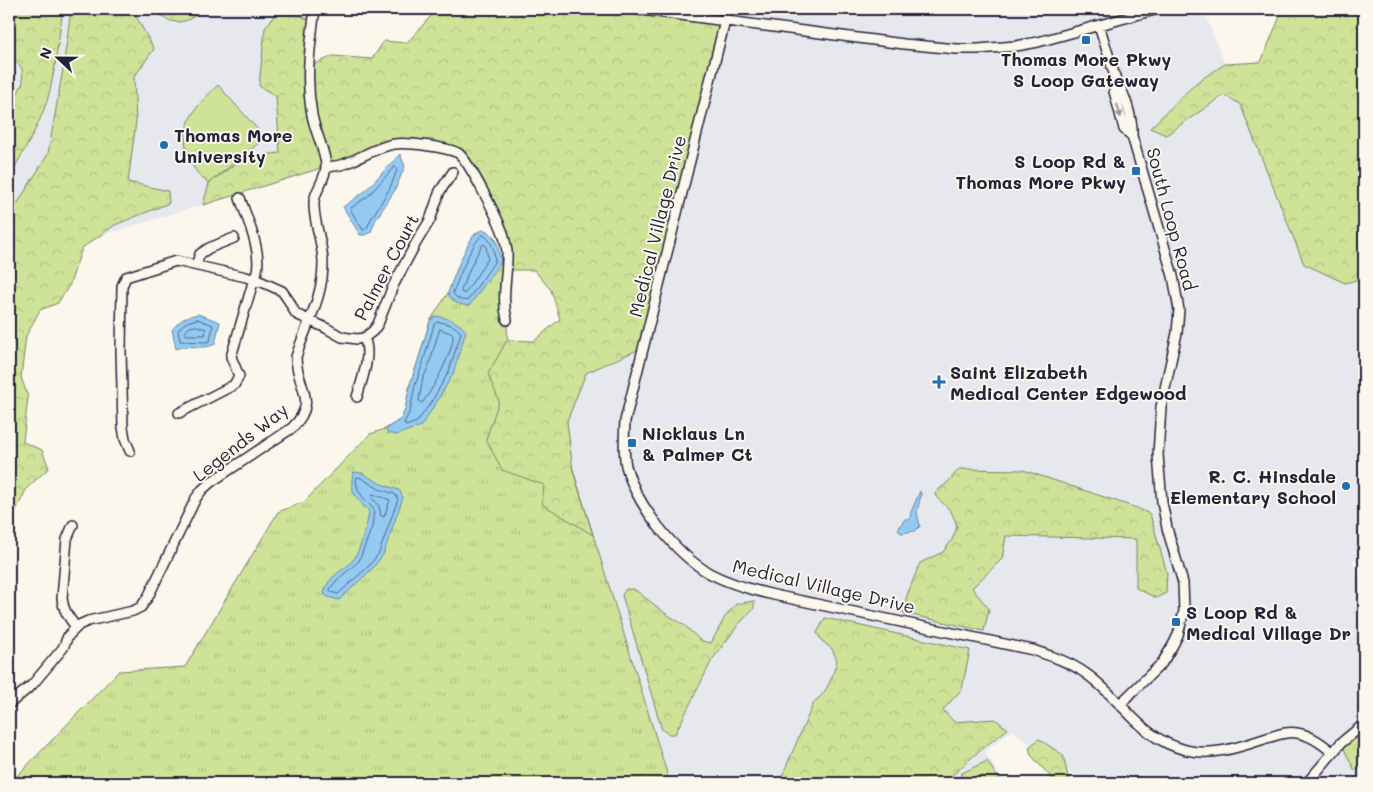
<svg xmlns="http://www.w3.org/2000/svg" width="1373" height="792" viewBox="0 0 1373 792" font-family="Mali,sans-serif">
	<defs>
		<pattern id="grass-tufts" width="24" height="20" patternUnits="userSpaceOnUse" patternTransform="scale(1.25)"><rect width="24" height="20" fill="#cee398"/><path d="M3 7l-1-3M5 7V3M7 7l1-3M15 17l-1-3M17 17v-4M19 17l1-3" fill="none" stroke="#b1c284"/></pattern>
		<pattern id="forest-crowns" width="20" height="18" patternUnits="userSpaceOnUse" patternTransform="scale(1.25)"><rect width="20" height="18" fill="#cee398"/><path d="M2 6a3 3 0 1 1 6 0M12 15a3 3 0 1 1 6 0" fill="none" stroke="#b1c284"/></pattern>
	</defs>
	<rect width="100%" height="100%" fill="#fbf7ec"/>
	<filter id="ink" filterUnits="userSpaceOnUse"><feTurbulence type="fractalNoise" baseFrequency=".02" numOctaves="2"/><feDisplacementMap in="SourceGraphic" scale="10" xChannelSelector="R" yChannelSelector="G"/><feConvolveMatrix kernelMatrix="1 2 1 2 8 2 1 2 1" color-interpolation-filters="sRGB"/></filter>
	<g filter="url(#ink)">
		<path fill="#e7e7ee" d="M9 9H315L308 67 326 167 15 262 9 294Z
			M728 9H1203L1304 264 1345 283 1364 278V555L1353 561 1364 593V724L1355 771 1364 763V783H1083L1012 730 985 752 1005 783H670L557 417Z"/>
		<path fill="url(#grass-tufts)" stroke="#78826a" d="M484 230 489 232 496 239 501 262 507 320 508 355 536 350 670 783H9V781L18 775 119 671 185 667 278 512 304 502 370 434 385 429 401 419 405 410 410 384 417 364 430 321 448 293 459 264 469 244 476 233Z"/>
		<path fill="url(#forest-crowns)" stroke="#78826a" d="M9 9H63C58 40 56 71 47 101 38 128 23 153 9 177V106L19 91 23 82 22 69 18 63 12 58 9 53Z
			M71 9H132L154 49 134 77 136 122 128 182 168 191 169 203 115 225 82 248 70 284 58 303 40 310 26 336 21 377 28 397 23 442 42 450 49 468 27 488 9 525V217L48 154 63 69Z
			M155 9H206C201 11 198 14 193 17 180 26 163 22 155 9Z
			M279 9H285L314 22 308 67 333 56 372 59 384 41 407 43 437 9H728L644 347 586 373 567 421 573 471 593 535 542 504 544 485 502 470 486 439 499 401 488 374 507 340 534 341 560 319 551 290 534 270H506L505 239 461 155 398 144 203 205 209 183 245 157 280 153 276 96 259 86 265 28Z
			M1283 9H1356L1364 20V278L1345 283 1304 264 1240 104 1224 95 1166 135 1150 128 1197 82 1225 64 1261 62Z
			M959 469 1023 470 1137 508 1150 514 1167 573 1166 593 1156 598 1136 588V539L1006 536 1002 559 972 588 989 609 984 631 903 613 907 595 920 563 943 552 952 540 957 527C955 519 952 512 946 506 941 501 937 500 935 494L938 490 947 483Z
			M626 589H634L665 613 684 625 701 641 711 643 725 617 736 604 754 601V608L739 624 712 660 675 734H669L662 730 622 595Z
			M825 618 970 650 962 689 943 710 954 722 995 719 1008 729 980 750 944 783H779L814 702C828 692 833 676 837 660L832 649 822 641 817 633Z
			M1364 724V763L1355 771 1341 743Z
			M1039 739 1063 755 1068 777 1075 783H1056L1031 755 1029 747Z"/>
		<path fill="#cee398" stroke="#78826a" d="M218 85 261 133 260 142 209 183C197 174 193 169 188 155 178 125 197 105 218 85Z
			M987 761 1001 783H959L962 773Z"/>
		<path fill="#94caf2" stroke="#6687a9" d="M400 154 405 166 395 190 375 221 371 232 365 235H360L343 207 364 192Z
			M484 230C498 236 498 248 501 262L469 306C460 305 451 302 448 293 453 279 466 243 476 233 478 231 481 231 484 230Z
			M198 314 220 322 215 344C203 351 188 343 176 349L172 330C181 319 184 317 198 314Z
			M436 316C448 318 459 322 466 331L453 374 436 403 421 426 396 435 387 433 386 429 401 419 405 410 410 384 417 364 430 321Z
			M354 472 362 473 381 484 399 490 403 497 383 555 372 569 339 600 328 597 324 593C329 574 342 573 353 560 360 552 368 522 369 511 357 499 347 490 354 472Z
			M920 491 921 495 917 512 920 526 915 531 901 533 898 530 900 526 905 519H910L911 512Z"/>
		<g fill="none" stroke-linecap="round" stroke-linejoin="round">
			<path stroke="#506584" stroke-width="1" d="M395 167 397 170 390 188 371 219 367 228 363 230 351 211V208L368 196Z
				M483 235C493 240 494 251 495 261L468 300C463 302 454 298 453 292 459 279 471 242 483 235Z
				M482 245 484 244 486 246 488 259 465 293H462L461 290 470 268Z
				M197 319 213 325 210 341 208 342 180 341 178 331C183 323 188 321 197 319Z
				M437 322C445 322 457 326 461 333L449 371 432 401 417 422 406 426 404 423 410 411 415 385 422 366 434 325Z
				M197 326 206 329 205 335H187L185 334V332L190 327Z
				M440 329 453 334C455 349 433 389 423 402L421 403 419 400 423 378 428 368Z
				M358 477 361 478 379 489 395 494 398 499 379 553 369 566 338 594 331 592 330 589 336 581 359 561 372 527 374 510C366 499 357 495 356 480Z
				M373 494 390 500 384 517 381 516 379 506 371 497Z"/>
			<defs>
				<path id="minor" d="M634 9 904 44 956 49H978L1016 46 1038 42 1158 9
					M728 9 625 421C624 436 623 451 626 466 636 505 675 553 709 573 730 584 752 590 774 595L1033 650C1051 656 1070 662 1085 673 1123 699 1138 738 1186 750 1213 757 1242 746 1267 738 1277 735 1287 731 1297 733 1311 735 1323 744 1333 753
					M1099 25 1117 83C1126 95 1133 121 1132 136L1173 276 1179 310 1177 333 1161 407 1158 455 1162 502 1167 528 1183 583 1184 611 1178 635 1173 645 1162 663 1120 704
					M1117 83 1114 91 1124 129 1132 136
					M326 167C332 166 339 166 344 164 361 158 376 147 394 144 407 142 446 147 458 153 468 159 498 219 503 233 505 239 506 245 507 251 508 275 501 296 507 320
					M196 265 200 254 209 248 234 238
					M357 397C362 380 372 354 364 338
					M179 413 230 387 234 385 239 376 231 357 254 279C266 259 247 219 240 198
					M130 451 125 439 123 427 121 351 122 286 126 277 176 261 246 277 262 282 282 291 289 301 293 309 296 314 326 328 342 337 357 339 364 338 373 331 378 324 393 286 416 243 430 220 440 191 453 172
					M73 525 67 539 62 598C63 610 69 618 76 627
					M9 704 32 685 63 648 68 636 79 625 88 621 133 611 141 607 148 597 196 498 202 490 211 482 292 428C320 400 296 387 296 357 306 324 323 299 323 263 323 242 313 222 314 202 315 190 326 179 326 166 325 150 315 132 312 115 305 76 310 47 315 9
					M1307 783 1341 743 1364 724"/>
			</defs>
			<use href="#minor" stroke="#22223b" stroke-width="12"/>
			<use href="#minor" stroke="#fbf7ec" stroke-width="9"/>
		</g>
		<defs><path id="oneway-solid" d="M-6-.8H1V-3.2L6.5 0L1 3.2V.8H-6Z" transform="scale(1.25)"/></defs>
		<use fill="#99979c" href="#oneway-solid" transform="translate(1119 111) rotate(75)"/>
	</g>
	<g fill="#1f6fb2" stroke="#fbf7ec" stroke-width="2">
		<rect x="1081" y="35" width="10" height="10" rx="2.5"/>
		<circle cx="164" cy="145" r="5"/>
		<rect x="1131" y="166" width="10" height="10" rx="2.5"/>
		<path d="M936.5 374.5h5v5h5v5h-5v5h-5v-5h-5v-5h5z"/>
		<rect x="627" y="438" width="10" height="10" rx="2.5"/>
		<circle cx="1346" cy="486" r="5"/>
		<rect x="1171" y="617" width="10" height="10" rx="2.5"/>
	</g>
	<g text-anchor="middle" dominant-baseline="central" stroke-width="4" stroke-linejoin="round" paint-order="stroke">
		<g font-size="18" font-weight="bold" fill="#22223b" stroke="#fbf7ec" text-anchor="start">
			<text x="1086" y="59" text-anchor="middle">Thomas More Pkwy<tspan x="1086" dy="21">S Loop Gateway</tspan></text>
			<text x="174" y="135">Thomas More<tspan x="174" dy="21">University</tspan></text>
			<text x="1126" y="161" text-anchor="end">S Loop Rd &amp;<tspan x="1126" dy="21">Thomas More Pkwy</tspan></text>
			<text x="950" y="372">Saint Elizabeth<tspan x="950" dy="21">Medical Center Edgewood</tspan></text>
			<text x="642" y="433">Nicklaus Ln<tspan x="642" dy="21">&amp; Palmer Ct</tspan></text>
			<text x="1336" y="476" text-anchor="end">R. C. Hinsdale<tspan x="1336" dy="21">Elementary School</tspan></text>
			<text x="1186" y="612">S Loop Rd &amp;<tspan x="1186" dy="21">Medical Village Dr</tspan></text>
		</g>
		<g font-size="18" fill="#22223b" stroke="#fbf7ec">
			<text transform="translate(1172 219) rotate(75)">South Loop Road</text>
			<text transform="translate(657 226) rotate(-76)">Medical Village Drive</text>
			<text transform="translate(386 267) rotate(-62)">Palmer Court</text>
			<text transform="translate(240 442) rotate(-38)">Legends Way</text>
			<text transform="translate(824 586) rotate(13)">Medical Village Drive</text>
		</g>
	</g>
	<rect width="1373" height="792" fill="none" stroke="#fbf7ec" stroke-width="30"/>
	<rect x="15" y="15" width="1343" height="762" fill="none" stroke="#22223b" stroke-width="2" filter="url(#ink)"/>
	<g transform="translate(58 58) rotate(292)" stroke="#fbf7ec" stroke-width="4" paint-order="stroke">
	<path d="M0-4L9 19L0 12L-9 19Z" fill="#22223b"/>
	<text y="-8" font-size="14" font-weight="bold" text-anchor="middle" fill="#22223b">N</text>
	</g>
</svg>
